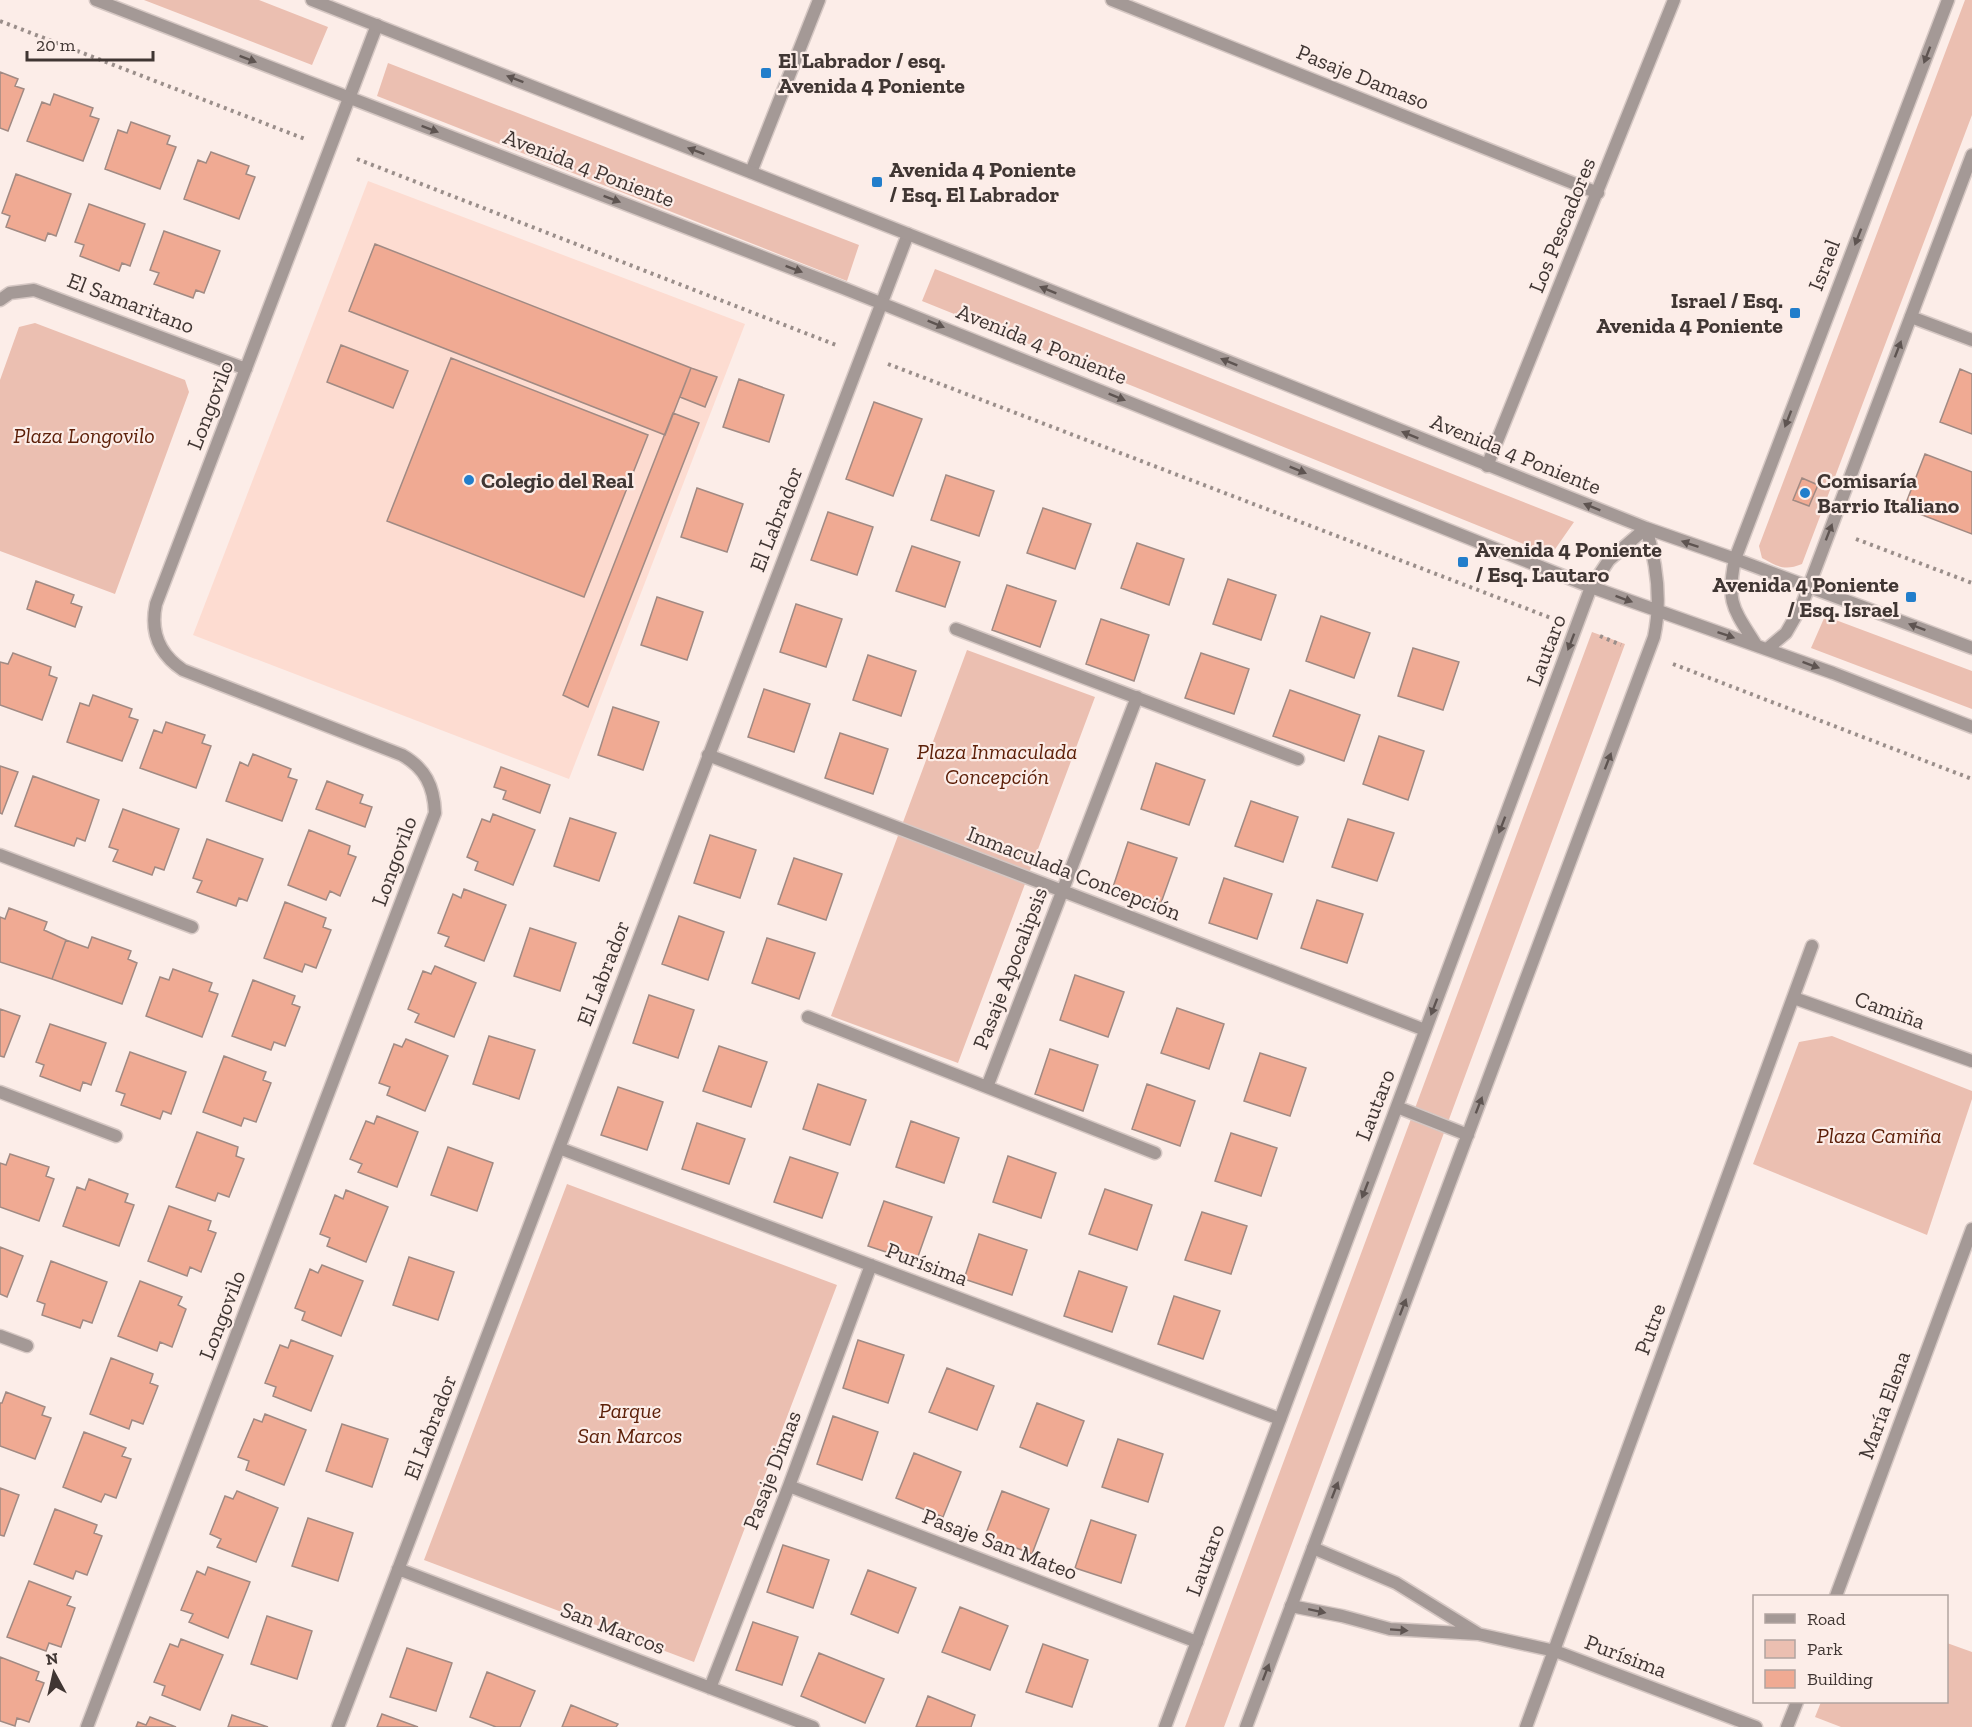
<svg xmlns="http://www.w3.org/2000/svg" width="1972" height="1727" viewBox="0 0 1972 1727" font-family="'Zilla Slab',serif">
	<rect width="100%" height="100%" fill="#fcede8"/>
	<path fill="#fddcd1" d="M368 181 745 324 569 779 193 635Z"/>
	<path fill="#ebbfb1" d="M144 0H259L328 27 312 65Z
		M1965 0H1972V115L1802 564C1785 571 1778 567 1762 558L1759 546Z
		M388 63 859 245 847 281 377 96Z
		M935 269 1574 522 1551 555 922 301Z
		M35 323 185 380 189 392 115 594 0 551V380L19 327Z
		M1825 616 1972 671V709L1811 648Z
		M1592 632 1625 644 1224 1727H1185Z
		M967 650 1095 697 958 1063 831 1016Z
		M1832 1036 1972 1091V1099L1927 1235 1753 1164 1799 1042Z
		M567 1184 837 1285 694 1662 424 1560Z
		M1947 1643 1972 1652V1727H1841L1815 1717 1821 1702H1946Z"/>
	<path fill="#f0aa93" stroke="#a18a83" stroke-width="1.5" d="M0 72 18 79 15 86 24 89 8 131 0 128Z
		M54 94 93 108 90 116 99 119 83 161 27 141 42 102 50 105Z
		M131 122 170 136 167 144 176 147 160 189 105 169 118 130 127 133Z
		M211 152 249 166 246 174 255 177 239 219 184 199 198 160 206 163Z
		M16 174 71 194 56 236 48 233 45 241 6 227 10 216 2 213Z
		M89 204 145 224 130 266 122 263 119 271 80 256 84 245 75 242Z
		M164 231 220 251 204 293 196 290 193 298 154 284 159 273 150 270Z
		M375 244 691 368 665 435 349 311Z
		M341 345 408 371 393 408 327 382Z
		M451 358 648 435 584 597 387 521Z
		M691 368 717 377 705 407 680 397Z
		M1960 369 1972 374V434L1940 422Z
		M739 379 784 395 769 442 723 427Z
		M874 402 922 419 893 496 846 479Z
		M673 413 699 423 588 707 563 695Z
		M1925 454 1972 472V534L1904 508Z
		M946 475 994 491 979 536 931 520Z
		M1802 478 1818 485 1809 506 1793 500Z
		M697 488 743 504 727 552 681 537Z
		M1043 508 1091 524 1075 569 1027 553Z
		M828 512 873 527 857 575 811 560Z
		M1137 543 1184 559 1169 605 1121 588Z
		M912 546 960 562 945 607 896 591Z
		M1228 579 1276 595 1261 640 1213 624Z
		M36 581 74 595 71 603 82 607 75 627 27 609Z
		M1007 585 1056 601 1040 647 992 630Z
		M657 597 703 612 687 660 641 645Z
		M796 604 842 619 826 667 780 652Z
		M1321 616 1370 633 1354 678 1306 661Z
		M1101 619 1149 635 1134 681 1086 664Z
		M1413 648 1459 662 1443 710 1398 696Z
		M13 653 51 667 49 675 57 678 42 720 0 705V662L8 664Z
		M1201 653 1249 669 1234 714 1185 698Z
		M868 655 916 671 901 716 853 700Z
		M764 689 810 704 794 752 748 737Z
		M1290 690 1360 715 1344 761 1273 736Z
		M93 695 132 709 129 717 138 720 122 761 67 742 80 703 89 706Z
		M613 707 659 722 643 770 598 755Z
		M166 722 205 735 202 743 211 746 196 788 140 768 154 730 162 733Z
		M840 733 888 749 873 794 825 778Z
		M1379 736 1424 751 1408 800 1363 784Z
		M253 754 291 769 288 777 297 780 282 821 226 801 240 762 248 766Z
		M1156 763 1205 780 1189 825 1141 809Z
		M0 766 18 772 2 814 0 813Z
		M501 767 550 785 540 813 503 799 506 791 494 787Z
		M33 776 99 800 85 841 77 838 74 846 15 826Z
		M327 781 363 795 360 803 372 807 365 827 316 809Z
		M1251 801 1298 817 1283 862 1235 846Z
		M123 809 179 829 164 870 155 867 152 875 113 861 118 850 109 847Z
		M493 814 535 830 513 885 475 870 478 862 467 857 482 819 490 822Z
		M570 818 616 833 599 881 554 866Z
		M1348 819 1394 833 1377 881 1332 867Z
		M309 830 350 846 348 854 356 857 340 896 330 891 326 900 288 885Z
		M710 835 756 850 740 898 694 883Z
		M207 839 263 859 247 901 239 898 236 906 197 892 202 881 193 878Z
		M1128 842 1177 858 1161 903 1113 887Z
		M794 858 842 874 826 920 778 904Z
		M1224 878 1272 894 1257 939 1209 923Z
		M464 889 506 905 484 961 445 946 449 937 438 933 453 894 461 898Z
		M1317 900 1363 914 1347 963 1301 948Z
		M285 902 326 918 323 927 331 930 316 968 305 964 302 972 264 958Z
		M9 908 47 922 44 930 66 940 52 979 0 962V917L5 919Z
		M679 916 724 932 708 980 662 964Z
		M530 928 576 943 560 991 514 976Z
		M92 937 131 951 128 959 137 963 122 1004 52 979 66 940 88 948Z
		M767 938 815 953 799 999 752 983Z
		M435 966 476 983 454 1037 415 1022 419 1014 408 1009 423 971 431 974Z
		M173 969 212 983 209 991 218 994 202 1037 146 1016 160 977 169 980Z
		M1075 975 1124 992 1108 1037 1060 1020Z
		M253 980 295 996 292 1004 300 1007 285 1046 274 1042 271 1050 232 1036Z
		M649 995 694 1010 678 1058 633 1043Z
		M1177 1008 1224 1024 1209 1069 1161 1053Z
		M0 1009 20 1016 4 1057 0 1056Z
		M50 1024 106 1043 91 1085 83 1082 80 1091 40 1076 44 1065 36 1062Z
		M489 1036 535 1050 519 1099 473 1084Z
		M406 1039 448 1056 425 1111 387 1095 390 1087 379 1083 394 1044 402 1047Z
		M719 1046 767 1062 751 1107 703 1091Z
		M1050 1049 1098 1065 1083 1111 1035 1094Z
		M130 1052 186 1072 171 1114 163 1111 160 1119 121 1105 125 1094 116 1091Z
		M1260 1053 1306 1068 1290 1116 1244 1101Z
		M224 1056 266 1072 263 1080 271 1083 256 1122 244 1118 241 1126 203 1112Z
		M818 1084 866 1100 850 1145 803 1129Z
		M1147 1084 1195 1101 1180 1146 1132 1129Z
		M618 1087 663 1102 647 1150 601 1135Z
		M377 1116 418 1132 397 1187 358 1172 362 1164 350 1159 366 1121 374 1124Z
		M911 1121 959 1138 944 1183 896 1167Z
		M697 1123 745 1139 729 1184 682 1169Z
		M197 1132 238 1147 236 1156 244 1159 229 1197 218 1193 215 1201 176 1187Z
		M1231 1133 1277 1148 1261 1196 1215 1181Z
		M448 1147 493 1163 477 1211 431 1195Z
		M10 1154 49 1167 46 1176 54 1179 39 1221 0 1207V1163L6 1165Z
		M1008 1156 1056 1173 1041 1218 993 1202Z
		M790 1157 838 1173 822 1218 774 1202Z
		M89 1179 128 1194 125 1202 134 1205 119 1246 63 1226 77 1187 85 1190Z
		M1105 1189 1152 1205 1137 1250 1089 1234Z
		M346 1190 388 1207 366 1262 327 1246 330 1238 320 1234 335 1195 343 1199Z
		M884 1201 932 1217 916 1262 868 1246Z
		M169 1206 211 1221 208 1230 216 1233 201 1272 190 1267 187 1276 148 1261Z
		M1202 1212 1247 1226 1231 1274 1185 1260Z
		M979 1234 1027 1250 1012 1295 964 1279Z
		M0 1247 23 1256 7 1297 0 1294Z
		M409 1257 454 1272 438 1320 393 1305Z
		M51 1261 107 1282 92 1323 83 1320 80 1328 42 1315 45 1304 37 1301Z
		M322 1265 363 1281 341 1336 302 1320 305 1312 295 1308 310 1269 318 1273Z
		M1079 1271 1127 1287 1112 1332 1064 1316Z
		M140 1281 182 1297 178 1305 186 1309 172 1347 160 1342 157 1351 118 1336Z
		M1174 1296 1220 1311 1203 1359 1158 1344Z
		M291 1340 333 1356 311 1411 273 1396 276 1387 265 1383 280 1345 288 1348Z
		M858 1340 904 1355 888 1403 843 1388Z
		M111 1358 153 1374 150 1383 158 1386 143 1424 132 1420 129 1429 90 1414Z
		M947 1368 994 1386 977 1430 929 1412Z
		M6 1392 45 1407 42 1415 51 1418 35 1459 0 1446V1403H2Z
		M1037 1403 1084 1421 1067 1466 1020 1447Z
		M265 1414 306 1430 284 1485 246 1470 249 1461 238 1457 254 1419 262 1422Z
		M833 1416 878 1432 862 1480 817 1464Z
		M342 1424 388 1439 372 1487 326 1471Z
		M84 1432 126 1448 122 1456 131 1459 116 1498 105 1494 101 1502 63 1487Z
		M1118 1439 1163 1454 1148 1502 1102 1487Z
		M914 1453 961 1472 943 1517 896 1498Z
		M0 1488 19 1495 4 1536 0 1535Z
		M237 1491 278 1508 256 1562 217 1547 221 1539 210 1534 225 1496 233 1499Z
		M1002 1491 1049 1509 1032 1554 985 1536Z
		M55 1509 97 1525 94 1533 102 1536 87 1575 76 1571 73 1579 34 1564Z
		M308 1518 353 1533 338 1581 292 1566Z
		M1091 1520 1136 1535 1121 1583 1075 1568Z
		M783 1545 829 1560 813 1608 767 1592Z
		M208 1567 250 1582 228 1638 189 1622 193 1614 181 1610 197 1571 205 1575Z
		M868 1570 916 1588 898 1633 851 1614Z
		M29 1581 71 1597 67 1605 75 1608 61 1647 49 1643 46 1651 7 1637Z
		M960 1607 1008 1626 990 1670 942 1652Z
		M267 1616 312 1631 297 1679 251 1664Z
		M753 1622 798 1637 782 1685 736 1670Z
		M181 1639 223 1655 200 1710 162 1695 165 1686 154 1682 170 1644 178 1647Z
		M1043 1644 1088 1660 1072 1707 1026 1692Z
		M407 1648 452 1663 436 1711 390 1697Z
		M819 1653 884 1679 865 1723 801 1696Z
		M0 1657 39 1672 36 1680 44 1683 29 1722 17 1718 15 1726 0 1721Z
		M487 1672 535 1691 520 1727H496L470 1717Z
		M928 1696 975 1715 971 1727H916Z
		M571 1705 618 1724 616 1727H562Z
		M382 1714 418 1727H377Z
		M232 1715 268 1727H228Z
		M150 1717 176 1727H136L138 1722 146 1725Z"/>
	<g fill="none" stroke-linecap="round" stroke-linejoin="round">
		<defs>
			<path id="minor" d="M1112 0 1598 193
				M751 172 819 0
				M0 300 10 293 34 290 246 369
				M1911 317 1972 340
				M1487 466 1674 0
				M956 629 1298 759
				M708 755 1425 1030
				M0 855 192 927
				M1794 998 1972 1061
				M808 1017 1155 1153
				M987 1087 1137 697
				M0 1092 116 1136
				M559 1148 1280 1419
				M0 1336 27 1346
				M789 1486 1197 1642
				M1313 1548 1396 1583 1477 1633
				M398 1569 813 1727
				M1836 1596 1972 1229
				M1291 1606 1342 1616 1390 1629 1478 1634 1555 1651 1756 1727
				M710 1688 789 1486 871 1265
				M87 1727 435 813C434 786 425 768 402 755L183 670C159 654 150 632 156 604L377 25
				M338 1727 908 234
				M1526 1727 1812 946
				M1787 1727 1797 1702"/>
			<path id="tertiary" d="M96 0 843 288 1591 587 1833 673 1972 727
				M312 0 969 258 1646 528 1735 559 1972 648
				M1756 645C1733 608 1726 603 1735 559L1948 0
				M1767 649 1786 633 1801 607 1972 155
				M1397 1107 1468 1135
				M1165 1727 1591 587 1609 560 1646 528
				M1246 1727 1654 637C1662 600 1657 564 1646 528"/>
		</defs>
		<use href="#minor" stroke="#d6c8c4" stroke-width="15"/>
		<use href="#tertiary" stroke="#d6c8c4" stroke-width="15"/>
		<path stroke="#9a8e8a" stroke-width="4" stroke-dasharray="3 4.5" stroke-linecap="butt" d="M0 21 305 139
			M357 159 836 345
			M888 364 1551 618
			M1856 539 1972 583
			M1600 636 1621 645
			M1673 664 1972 779"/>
		<use href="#minor" stroke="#a49996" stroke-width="12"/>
		<use href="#tertiary" stroke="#a49996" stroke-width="12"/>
	</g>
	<defs><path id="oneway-solid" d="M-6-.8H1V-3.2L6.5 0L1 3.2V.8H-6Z" transform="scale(1.5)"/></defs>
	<g fill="#5e5451">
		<use href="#oneway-solid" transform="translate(1927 55) rotate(111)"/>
		<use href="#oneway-solid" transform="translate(248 59) rotate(21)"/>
		<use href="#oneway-solid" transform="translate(515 79) rotate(-159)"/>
		<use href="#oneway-solid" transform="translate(430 129) rotate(21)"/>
		<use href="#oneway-solid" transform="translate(696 151) rotate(-159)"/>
		<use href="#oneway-solid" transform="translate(612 199) rotate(21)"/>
		<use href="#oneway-solid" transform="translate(1858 237) rotate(111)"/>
		<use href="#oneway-solid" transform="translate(794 269) rotate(21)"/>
		<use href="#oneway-solid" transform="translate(1048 290) rotate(-158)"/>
		<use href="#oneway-solid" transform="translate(936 324) rotate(22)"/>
		<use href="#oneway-solid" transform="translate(1898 349) rotate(-69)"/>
		<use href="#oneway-solid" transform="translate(1229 362) rotate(-158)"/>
		<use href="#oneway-solid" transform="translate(1117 397) rotate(22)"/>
		<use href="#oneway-solid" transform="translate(1788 419) rotate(111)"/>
		<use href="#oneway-solid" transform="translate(1410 435) rotate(-158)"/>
		<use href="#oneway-solid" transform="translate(1298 470) rotate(22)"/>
		<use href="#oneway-solid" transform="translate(1592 507) rotate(-158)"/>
		<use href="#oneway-solid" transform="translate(1829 532) rotate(-69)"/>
		<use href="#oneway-solid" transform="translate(1690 544) rotate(-161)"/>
		<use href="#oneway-solid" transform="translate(1624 599) rotate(20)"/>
		<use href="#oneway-solid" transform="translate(1917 627) rotate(-159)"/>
		<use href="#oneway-solid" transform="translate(1726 635) rotate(19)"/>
		<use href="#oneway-solid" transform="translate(1571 642) rotate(111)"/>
		<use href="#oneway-solid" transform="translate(1811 665) rotate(20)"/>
		<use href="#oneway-solid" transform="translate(1608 761) rotate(-69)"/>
		<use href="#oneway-solid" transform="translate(1502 825) rotate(111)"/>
		<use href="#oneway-solid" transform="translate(1434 1007) rotate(111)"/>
		<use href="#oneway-solid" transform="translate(1479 1105) rotate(-69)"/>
		<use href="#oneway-solid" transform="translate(1365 1190) rotate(111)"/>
		<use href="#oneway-solid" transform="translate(1403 1307) rotate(-69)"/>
		<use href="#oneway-solid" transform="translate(1335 1490) rotate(-69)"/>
		<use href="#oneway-solid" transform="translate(1317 1611) rotate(12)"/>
		<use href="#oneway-solid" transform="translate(1399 1630) rotate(4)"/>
		<use href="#oneway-solid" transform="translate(1266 1672) rotate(-69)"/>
	</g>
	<g fill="#227ecb" stroke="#fcede8" stroke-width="2">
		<rect x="760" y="67" width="12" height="12" rx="3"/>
		<rect x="871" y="176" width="12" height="12" rx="3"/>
		<rect x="1789" y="307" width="12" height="12" rx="3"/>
		<circle cx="469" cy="480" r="6"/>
		<circle cx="1805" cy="493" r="6"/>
		<rect x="1457" y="556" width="12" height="12" rx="3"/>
		<rect x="1905" y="591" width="12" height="12" rx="3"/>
	</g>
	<g text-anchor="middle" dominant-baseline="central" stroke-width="4.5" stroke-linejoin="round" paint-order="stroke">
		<g font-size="22" font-weight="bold" fill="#403633" stroke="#fcede8" text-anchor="start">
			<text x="778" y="60">El Labrador / esq.<tspan x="778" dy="25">Avenida 4 Poniente</tspan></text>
			<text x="889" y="169">Avenida 4 Poniente<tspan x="889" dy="25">/ Esq. El Labrador</tspan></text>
			<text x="1783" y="300" text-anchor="end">Israel / Esq.<tspan x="1783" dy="25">Avenida 4 Poniente</tspan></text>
			<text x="481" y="480">Colegio del Real</text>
			<text x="1817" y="480">Comisaría<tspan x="1817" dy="25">Barrio Italiano</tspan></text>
			<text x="1475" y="549">Avenida 4 Poniente<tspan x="1475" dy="25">/ Esq. Lautaro</tspan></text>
			<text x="1899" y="584" text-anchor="end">Avenida 4 Poniente<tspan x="1899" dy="25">/ Esq. Israel</tspan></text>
		</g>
		<g font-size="22" fill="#403633" stroke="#fcede8">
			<text transform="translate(1363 77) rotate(22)">Pasaje Damaso</text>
			<text transform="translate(589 168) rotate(21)">Avenida 4 Poniente</text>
			<text transform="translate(1562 225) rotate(-68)">Los Pescadores</text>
			<text transform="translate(1824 265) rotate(-69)">Israel</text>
			<text transform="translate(131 303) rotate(21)">El Samaritano</text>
			<text transform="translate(1042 344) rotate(22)">Avenida 4 Poniente</text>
			<text transform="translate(210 405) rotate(-69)">Longovilo</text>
			<text transform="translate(1516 454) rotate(22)">Avenida 4 Poniente</text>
			<text transform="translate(776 519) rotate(-69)">El Labrador</text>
			<text transform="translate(1546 650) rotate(-69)">Lautaro</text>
			<text transform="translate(394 861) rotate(-70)">Longovilo</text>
			<text transform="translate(1074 873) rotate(21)">Inmaculada Concepción</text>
			<text transform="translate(1010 968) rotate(-69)">Pasaje Apocalipsis</text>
			<text transform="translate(603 973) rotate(-69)">El Labrador</text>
			<text transform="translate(1890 1010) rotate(20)">Camiña</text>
			<text transform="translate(1375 1105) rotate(-69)">Lautaro</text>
			<text transform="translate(927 1264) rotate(21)">Purísima</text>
			<text transform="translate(222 1315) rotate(-69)">Longovilo</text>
			<text transform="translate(1650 1329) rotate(-70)">Putre</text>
			<text transform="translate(1884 1405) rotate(-70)">María Elena</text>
			<text transform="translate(430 1427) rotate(-69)">El Labrador</text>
			<text transform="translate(772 1470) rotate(-69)">Pasaje Dimas</text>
			<text transform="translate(1000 1544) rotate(21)">Pasaje San Mateo</text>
			<text transform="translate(1205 1560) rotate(-70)">Lautaro</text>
			<text transform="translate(613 1628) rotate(21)">San Marcos</text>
			<text transform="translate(1626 1656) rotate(21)">Purísima</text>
		</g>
		<g font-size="22" font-style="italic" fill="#5d2009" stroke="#fcede8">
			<text x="84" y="435">Plaza Longovilo</text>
			<text x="997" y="751">Plaza Inmaculada<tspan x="997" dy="25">Concepción</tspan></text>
			<text x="1879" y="1135">Plaza Camiña</text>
			<text x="630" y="1410">Parque<tspan x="630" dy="25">San Marcos</tspan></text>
		</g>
	</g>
	<rect x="1753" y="1595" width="195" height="108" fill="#fcede8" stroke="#b1a4a0" stroke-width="1.5"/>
	<rect x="1765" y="1614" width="30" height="9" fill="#a49996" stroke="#b1a4a0" stroke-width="1.5"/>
	<text x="1807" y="1625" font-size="18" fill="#403633">Road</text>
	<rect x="1765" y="1640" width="30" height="18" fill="#ebbfb1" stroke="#b1a4a0" stroke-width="1.5"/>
	<text x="1807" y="1655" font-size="18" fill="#403633">Park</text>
	<rect x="1765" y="1670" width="30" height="18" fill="#f0aa93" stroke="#b1a4a0" stroke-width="1.5"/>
	<text x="1807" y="1685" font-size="18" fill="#403633">Building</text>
	<g transform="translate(54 1673) rotate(352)" stroke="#fcede8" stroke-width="4.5" paint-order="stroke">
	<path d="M0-4.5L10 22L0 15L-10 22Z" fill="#403633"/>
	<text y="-9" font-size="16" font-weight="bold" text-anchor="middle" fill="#403633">N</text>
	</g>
	<path d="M27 51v9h126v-9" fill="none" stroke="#403633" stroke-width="3"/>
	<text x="36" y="51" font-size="18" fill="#403633" stroke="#fcede8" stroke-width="4.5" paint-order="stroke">20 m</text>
</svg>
